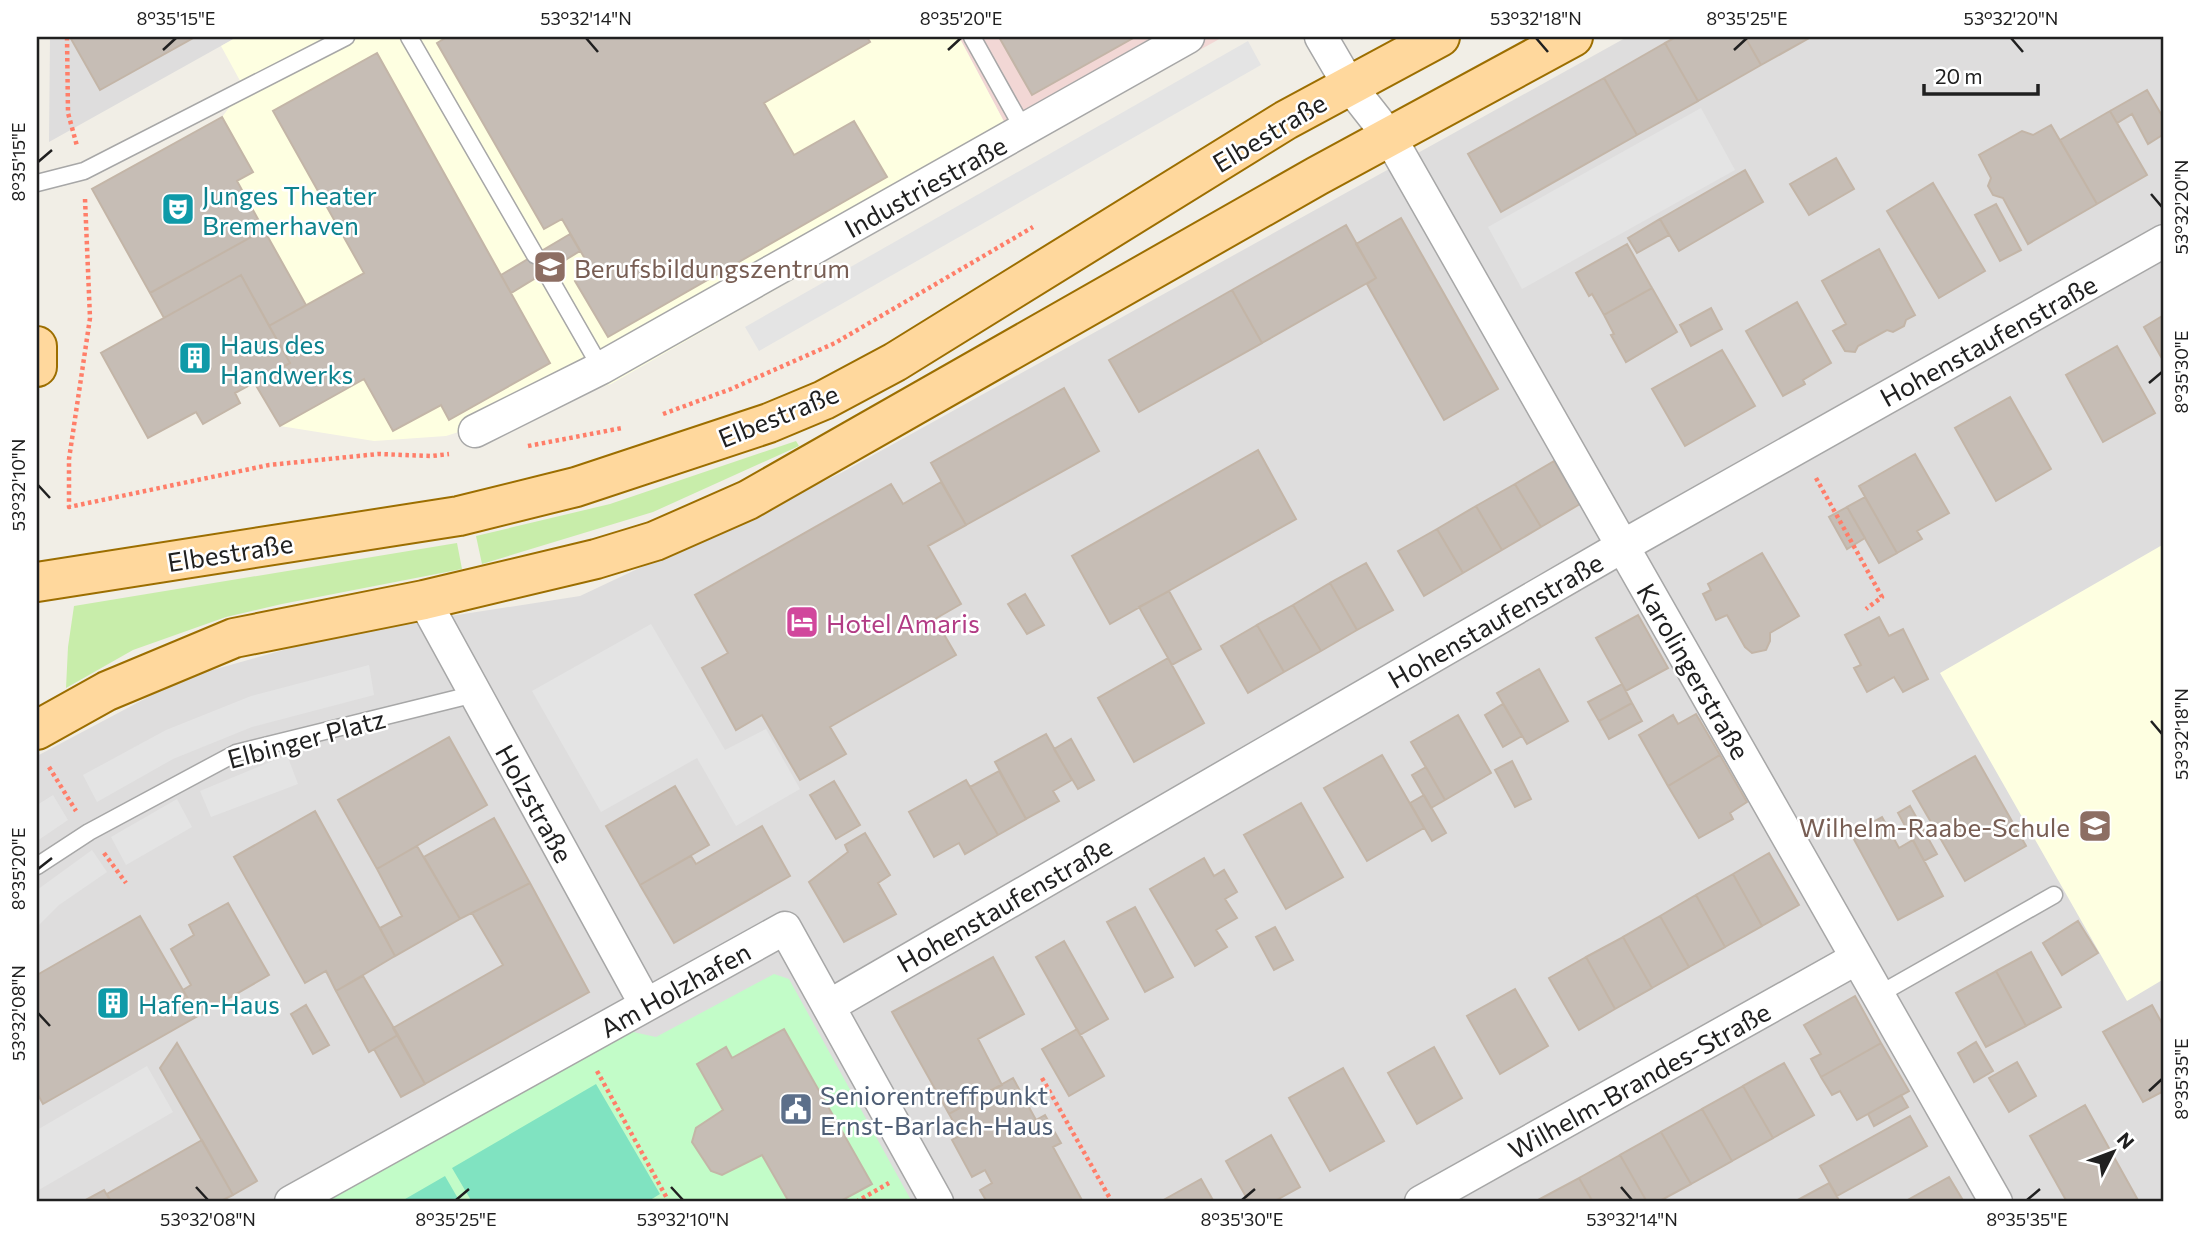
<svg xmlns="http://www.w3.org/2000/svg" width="2201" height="1239" viewBox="0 0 2201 1239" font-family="Commissioner,sans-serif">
	<rect width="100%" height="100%" fill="#f1eee6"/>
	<path fill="#dedddd" d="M50 37H237L49 142Z
		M1627 37H2164V1202H37V756L184 678 348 632 580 596 841 473Z"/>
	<path fill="#f2d7d5" d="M959 37H1223L1019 150Z"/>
	<path fill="#feffe1" d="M237 37H959L1019 150 611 384 446 436 374 441 280 426 254 382 269 326 306 305 237 181 253 171 222 117 244 88 221 46Z
		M2164 544V979L2127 1001 1940 673Z"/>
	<path fill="#c8edaa" d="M796 441 799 446 653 512 482 564 476 536 610 504Z
		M457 543 462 569 282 604 226 617 133 650 66 688 68 647 74 606Z"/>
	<path fill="#c2fcc8" d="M774 974 789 979 912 1202H320L624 1030 656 1037Z"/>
	<path fill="#80e3c1" d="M596 1084 660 1194 647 1202H472L452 1168Z
		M445 1176 460 1202H400Z"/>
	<path fill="#e4e4e4" d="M1248 41 1261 65 759 351 745 327Z
		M1701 108 1735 170 1522 289 1488 227Z
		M651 624 725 750 766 729 800 789 736 826 697 758 601 812 532 691Z
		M369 665 374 695 252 727 173 759 97 802 83 775 166 730 251 696Z
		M287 755 298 784 211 817 200 791Z
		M53 795 68 820 37 841V805Z
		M177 799 192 827 126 865 111 837Z
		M92 850 107 872 59 905 37 927V890Z
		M147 1066 173 1112 37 1191V1130Z"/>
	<path fill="#c6bdb5" stroke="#c3b5a7" stroke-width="2" d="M70 37H195L100 90Z
		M447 37H867L870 42 764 103 794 155 854 121 887 177 608 337 575 281 592 271 562 219 544 229 437 43Z
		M999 37H1135L1032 95Z
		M1676 37H1745L1761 65 1698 101 1665 43Z
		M1745 37H1811L1761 65Z
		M1665 43 1698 101 1637 135 1604 78Z
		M377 53 550 363 449 420 441 405 393 431 364 379 280 426 254 382 290 363 269 326 364 273 273 111Z
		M1604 78 1637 135 1501 212 1468 154Z
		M2147 90 2164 119V134L2148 144 2132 114 2117 123 2110 111Z
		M2110 111 2147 175 2097 204 2060 140Z
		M222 117 253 172 237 181 264 230 150 293 92 189Z
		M2051 125 2097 204 2028 244 2003 198 1993 195 1988 186 1991 178 1979 155 2022 131 2033 135Z
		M1836 158 1854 189 1809 215 1790 184Z
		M1745 170 1763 202 1679 251 1660 219Z
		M1933 183 1985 271 1939 298 1887 211Z
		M1996 204 2021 250 2000 261 1975 215Z
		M1401 218 1498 389 1444 420 1367 284 1376 278 1356 244Z
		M1660 219 1669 235 1637 253 1628 238Z
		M1346 225 1376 278 1262 343 1232 290Z
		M264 230 306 305 269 326 241 275 164 318 150 293Z
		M570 234 580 251 511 293 501 275Z
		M1627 244 1652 288 1604 315 1592 294 1589 296 1576 273Z
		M1879 249 1915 315 1906 320 1904 326 1893 332 1887 330 1858 346 1855 352 1845 351 1833 331 1846 324 1822 281Z
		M241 275 290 363 235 393 240 403 203 424 196 412 148 438 101 353Z
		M1652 288 1677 332 1626 362 1611 335 1614 334 1604 315Z
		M1232 290 1262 343 1139 412 1109 360Z
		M1797 302 1831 363 1803 380 1805 384 1783 396 1746 331Z
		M1711 308 1722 329 1691 346 1680 325Z
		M2164 315V362L2144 327Z
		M2117 346 2155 413 2103 442 2066 375Z
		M1722 350 1755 406 1685 446 1652 389Z
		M1064 388 1099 451 966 525 931 463Z
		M2010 397 2051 469 1996 501 1955 428Z
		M1258 450 1296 519 1110 624 1072 556Z
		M1915 454 1949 513 1917 531 1922 539 1897 553 1859 486Z
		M1554 461 1580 504 1541 527 1515 484Z
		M941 482 966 525 928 546 961 604 935 619 956 655 830 727 846 754 800 780 762 715 736 730 702 668 728 653 695 595 891 484 903 504Z
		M1515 484 1541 527 1502 550 1476 506Z
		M1865 497 1897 553 1879 563 1847 507Z
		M1476 506 1502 550 1463 573 1437 529Z
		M1847 507 1865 538 1847 549 1829 517Z
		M1437 529 1463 573 1424 596 1398 551Z
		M1762 553 1799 616 1770 633V641L1766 650 1752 653 1745 647 1727 615 1716 620 1703 594 1711 590 1708 584Z
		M1366 563 1393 610 1357 630 1330 583Z
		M1330 583 1357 630 1321 651 1293 605Z
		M1169 591 1201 649 1172 665 1139 607Z
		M1025 594 1044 625 1027 634 1008 604Z
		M1293 605 1321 651 1284 672 1257 625Z
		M1638 615 1668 668 1626 691 1596 638Z
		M1879 617 1889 636 1903 629 1928 679 1903 692 1894 677 1867 692 1854 668 1861 665 1845 635Z
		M1257 625 1284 672 1248 693 1221 646Z
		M1168 658 1204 723 1134 762 1098 698Z
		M1539 669 1568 721 1527 744 1497 693Z
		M1622 684 1632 703 1599 721 1588 702Z
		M1632 703 1642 721 1609 739 1599 721Z
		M1503 704 1522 736 1503 747 1485 715Z
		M1696 714 1720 755 1668 786 1639 735 1673 715 1678 724Z
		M1458 715 1491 773 1445 800 1411 742Z
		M1046 734 1072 780 1053 791 1059 801 1026 819 995 762Z
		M449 737 487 805 377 869 338 800Z
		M1071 739 1094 780 1078 789 1054 749Z
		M1382 755 1424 828 1367 861 1324 788Z
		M1720 755 1747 802 1730 813 1733 819 1699 838 1668 786Z
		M1975 756 2026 846 1965 881 1913 791Z
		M1512 761 1531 799 1515 807 1495 770Z
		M1426 767 1445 800 1431 808 1412 775Z
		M999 771 1026 819 998 835 970 787Z
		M966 780 998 835 965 854 959 843 934 857 909 812Z
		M834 781 860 825 836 839 810 795Z
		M675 786 709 845 640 885 606 826Z
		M1424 795 1446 833 1432 841 1410 803Z
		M1301 803 1343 877 1286 909 1244 835Z
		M1910 806 1937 854 1924 861 1898 813Z
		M315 811 395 956 336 991 326 971 305 983 234 857Z
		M1882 817 1899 848 1913 840 1943 896 1898 920 1851 834Z
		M494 818 530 883 460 919 424 857Z
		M762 826 790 876 674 943 640 885 691 856 696 864Z
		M865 833 890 875 878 883 896 914 844 942 809 882 848 852 845 845Z
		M417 846 460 919 395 956 380 928 402 916 377 869Z
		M1769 853 1799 905 1762 926 1733 874Z
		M1204 858 1214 876 1224 870 1237 892 1225 899 1237 918 1216 930 1227 947 1195 966 1150 889Z
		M1733 874 1762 926 1725 947 1696 895Z
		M530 883 589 992 425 1084 393 1028 503 965 472 913Z
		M1696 895 1725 947 1689 967 1660 916Z
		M228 903 269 975 198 1016 183 990 191 985 171 949 194 935 189 925Z
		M1135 907 1173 977 1145 992 1107 922Z
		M140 916 198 1016 43 1104 37 1093V975Z
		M1660 916 1689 967 1652 988 1623 937Z
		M2078 921 2098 953 2062 975 2043 943Z
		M1275 927 1293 960 1274 970 1256 937Z
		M1623 937 1652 988 1615 1009 1586 957Z
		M1064 941 1108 1019 1080 1035 1036 957Z
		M2031 952 2061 1007 2026 1026 1996 971Z
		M993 957 1024 1014 978 1039 1002 1085 949 1114 892 1012Z
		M1586 957 1615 1009 1579 1030 1549 978Z
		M1996 971 2026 1026 1986 1047 1956 993Z
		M363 976 398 1035 369 1052 336 991Z
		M1515 989 1548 1046 1500 1074 1467 1016Z
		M1855 996 1881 1043 1821 1077 1811 1059 1821 1054 1804 1025Z
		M306 1005 329 1045 313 1054 291 1014Z
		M2152 1005 2164 1027V1091L2143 1102 2103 1032Z
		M784 1029 872 1184 839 1202H789L762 1155 722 1175 711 1171 692 1142 696 1128 723 1110 697 1064 726 1047 732 1058Z
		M1077 1029 1104 1076 1069 1096 1042 1049Z
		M398 1035 425 1084 401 1097 374 1049Z
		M1976 1042 1993 1071 1974 1082 1958 1053Z
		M177 1043 257 1181 233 1195 160 1068Z
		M1881 1043 1909 1091 1857 1120 1840 1091 1832 1095 1821 1077Z
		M1434 1047 1462 1098 1417 1124 1388 1073Z
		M2017 1062 2036 1096 2009 1112 1989 1078Z
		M1784 1063 1814 1115 1773 1138 1743 1086Z
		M1343 1068 1384 1141 1330 1171 1289 1098Z
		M1013 1078 1036 1120 1045 1115 1061 1143 1053 1147 1083 1202H987L980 1190 992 1183 985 1170 972 1177 952 1140 961 1135 949 1114Z
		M1743 1086 1773 1138 1732 1161 1702 1109Z
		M1901 1095 1908 1107 1874 1126 1868 1114Z
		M2085 1105 2139 1202H2067L2030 1136Z
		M1702 1109 1732 1161 1691 1184 1661 1132Z
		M1910 1116 1927 1146 1837 1196 1820 1166Z
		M1661 1132 1691 1184 1658 1202H1647L1620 1155Z
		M1271 1135 1300 1187 1273 1202H1249L1226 1161Z
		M202 1140 233 1195 219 1202H111L107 1194Z
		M1620 1155 1647 1202H1593L1579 1178Z
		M1949 1177 1964 1202H1904Z
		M1579 1178 1593 1202H1539L1538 1200Z
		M1201 1179 1214 1202H1160Z
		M1829 1183 1840 1202H1794Z
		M104 1190 111 1202H82Z"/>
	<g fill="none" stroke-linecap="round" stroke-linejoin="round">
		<defs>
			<path id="lane" d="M409 37 535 255
				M972 37 1024 130
				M37 183 84 171 346 37
				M546 272 601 368
				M37 866 89 832 236 753 475 694
				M1878 995 2054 895"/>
			<path id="street" d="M1321 37 1349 85 1389 136 1996 1202
				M475 431 601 368 1188 37
				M424 600 646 1005
				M829 1006 1623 546 2164 241
				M291 1202 785 928 937 1202
				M1421 1202 1857 958"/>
			<path id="primary" d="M37 346V367
				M37 582 459 516 576 487 769 423 824 400 895 362 1286 120 1440 37
				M37 730 107 691 234 638 424 600 596 559 655 541 748 500 1317 176 1573 37"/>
		</defs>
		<use href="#lane" stroke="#a7a7a7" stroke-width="19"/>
		<use href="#street" stroke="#a7a7a7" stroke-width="35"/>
		<use href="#primary" stroke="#9c6e00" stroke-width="42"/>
		<path stroke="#ff7e69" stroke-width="4.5" stroke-dasharray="3.5 3.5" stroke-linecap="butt" d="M67 37 68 113 77 146
			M85 199 90 318 69 459V507L269 465 378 454 432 456 449 454
			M663 414 731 389 835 343 1033 227
			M528 446 622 428
			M1816 478 1882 597 1866 609
			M49 767 76 811
			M104 853 126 883
			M597 1071 669 1202
			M1042 1078 1112 1202
			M856 1202 889 1183"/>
		<use href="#lane" stroke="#fff" stroke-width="16"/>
		<use href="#street" stroke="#fff" stroke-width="32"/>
		<use href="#primary" stroke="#ffd89d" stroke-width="38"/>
	</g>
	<path fill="none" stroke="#202020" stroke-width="2.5" d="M586 38 598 52M1536 38 1548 52M2011 38 2023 52M163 50 176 38M948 50 961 38M1734 50 1747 38M38 162 52 150M2151 194 2162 207M2149 383 2162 372M38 485 50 498M2151 721 2162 734M38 869 52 858M38 1013 50 1026M2149 1091 2162 1079M196 1187 208 1200M671 1187 683 1200M1621 1187 1632 1200M456 1200 469 1189M1242 1200 1255 1189M2027 1200 2040 1189"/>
	<defs>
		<symbol id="theatre-square" viewBox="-11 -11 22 22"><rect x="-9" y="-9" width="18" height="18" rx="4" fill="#0f9aa8" stroke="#fff"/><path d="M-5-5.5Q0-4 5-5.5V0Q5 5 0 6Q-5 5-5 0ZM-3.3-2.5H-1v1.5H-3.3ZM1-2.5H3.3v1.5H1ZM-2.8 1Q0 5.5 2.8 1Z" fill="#fff"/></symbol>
		<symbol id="university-square" viewBox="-11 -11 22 22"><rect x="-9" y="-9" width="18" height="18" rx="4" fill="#8d6e63" stroke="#fff"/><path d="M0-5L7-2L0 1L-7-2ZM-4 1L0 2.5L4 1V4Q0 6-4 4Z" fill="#fff"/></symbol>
		<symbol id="building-square" viewBox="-11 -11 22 22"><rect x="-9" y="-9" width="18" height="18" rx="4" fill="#0f9aa8" stroke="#fff"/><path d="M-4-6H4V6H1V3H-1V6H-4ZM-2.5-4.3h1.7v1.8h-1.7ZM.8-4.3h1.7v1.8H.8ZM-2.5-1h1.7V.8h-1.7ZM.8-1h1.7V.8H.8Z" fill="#fff"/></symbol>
		<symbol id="hotel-square" viewBox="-11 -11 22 22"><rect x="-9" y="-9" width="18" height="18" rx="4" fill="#d1479c" stroke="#fff"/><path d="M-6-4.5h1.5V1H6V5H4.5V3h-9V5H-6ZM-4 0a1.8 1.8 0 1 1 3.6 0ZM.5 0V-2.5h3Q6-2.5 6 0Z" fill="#fff"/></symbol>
		<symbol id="school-square" viewBox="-11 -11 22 22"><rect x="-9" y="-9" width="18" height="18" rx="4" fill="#8d6e63" stroke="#fff"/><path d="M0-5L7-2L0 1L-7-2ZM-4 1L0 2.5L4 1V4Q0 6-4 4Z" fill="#fff"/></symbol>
		<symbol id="civic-square" viewBox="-11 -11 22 22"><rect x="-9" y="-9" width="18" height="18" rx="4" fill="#5c6f8a" stroke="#fff"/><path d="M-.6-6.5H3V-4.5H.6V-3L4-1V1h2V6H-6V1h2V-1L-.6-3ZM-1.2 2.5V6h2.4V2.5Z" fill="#fff"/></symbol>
	</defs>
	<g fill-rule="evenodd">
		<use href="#theatre-square" x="159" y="190" width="38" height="38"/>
		<use href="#university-square" x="531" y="248" width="38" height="38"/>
		<use href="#building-square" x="176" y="339" width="38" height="38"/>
		<use href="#hotel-square" x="783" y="603" width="38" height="38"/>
		<use href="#school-square" x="2076" y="807" width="38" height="38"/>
		<use href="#building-square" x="94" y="984" width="38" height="38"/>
		<use href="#civic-square" x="777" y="1090" width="38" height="38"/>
	</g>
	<g text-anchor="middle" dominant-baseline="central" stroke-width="5" stroke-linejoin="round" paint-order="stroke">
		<g font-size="26" fill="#202020" stroke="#fff">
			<text transform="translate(1269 132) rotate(-31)">Elbestraße</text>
			<text transform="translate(925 186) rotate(-29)">Industriestraße</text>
			<text transform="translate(1988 340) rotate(-29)">Hohenstaufenstraße</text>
			<text transform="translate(778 415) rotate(-22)">Elbestraße</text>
			<text transform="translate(230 552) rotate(-9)">Elbestraße</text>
			<text transform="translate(1495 620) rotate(-30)">Hohenstaufenstraße</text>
			<text transform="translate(1694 671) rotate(60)">Karolingerstraße</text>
			<text transform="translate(306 738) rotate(-15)">Elbinger Platz</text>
			<text transform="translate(535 803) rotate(61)">Holzstraße</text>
			<text transform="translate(1004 904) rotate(-30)">Hohenstaufenstraße</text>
			<text transform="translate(675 989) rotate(-29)">Am Holzhafen</text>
			<text transform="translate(1639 1080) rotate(-29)">Wilhelm-Brandes-Straße</text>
		</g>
		<g font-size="26" fill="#0d838f" stroke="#fff" text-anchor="start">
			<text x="202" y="194">Junges Theater<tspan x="202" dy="30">Bremerhaven</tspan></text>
			<text x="220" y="343">Haus des<tspan x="220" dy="30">Handwerks</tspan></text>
			<text x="138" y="1003">Hafen-Haus</text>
		</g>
		<g font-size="26" fill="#785e54" stroke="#fff" text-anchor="start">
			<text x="574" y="267">Berufsbildungszentrum</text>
			<text x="2070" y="826" text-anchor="end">Wilhelm-Raabe-Schule</text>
		</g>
		<g font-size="26" fill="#b23c85" stroke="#fff" text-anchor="start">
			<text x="826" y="622">Hotel Amaris</text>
		</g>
		<g font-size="26" fill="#4e5e75" stroke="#fff" text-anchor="start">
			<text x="820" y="1094">Seniorentreffpunkt<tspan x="820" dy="30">Ernst-Barlach-Haus</tspan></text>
		</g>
	</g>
	<rect width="2201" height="1239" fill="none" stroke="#ffffff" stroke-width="77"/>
	<g transform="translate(2113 1152) rotate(48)" stroke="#ffffff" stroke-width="5" paint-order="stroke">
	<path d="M0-5L12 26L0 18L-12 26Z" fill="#202020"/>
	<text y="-10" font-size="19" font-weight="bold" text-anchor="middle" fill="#202020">N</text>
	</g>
	<path d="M1924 84v10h114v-10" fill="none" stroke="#202020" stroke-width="3.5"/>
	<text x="1935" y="84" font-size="21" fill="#202020" stroke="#ffffff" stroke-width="5" paint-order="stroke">20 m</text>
	<rect x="38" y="38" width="2124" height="1162" fill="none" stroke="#202020" stroke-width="2.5"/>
	<g font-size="18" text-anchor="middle" fill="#202020">
		<text x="176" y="25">8°35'15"E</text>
		<text x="586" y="25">53°32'14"N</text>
		<text x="961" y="25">8°35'20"E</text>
		<text x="1536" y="25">53°32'18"N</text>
		<text x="1747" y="25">8°35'25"E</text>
		<text x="2011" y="25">53°32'20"N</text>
		<text transform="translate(19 162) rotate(-90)" y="6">8°35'15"E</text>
		<text transform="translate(2182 207) rotate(-90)" y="6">53°32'20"N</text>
		<text transform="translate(2182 372) rotate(-90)" y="6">8°35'30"E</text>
		<text transform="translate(19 485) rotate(-90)" y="6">53°32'10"N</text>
		<text transform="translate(2182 734) rotate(-90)" y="6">53°32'18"N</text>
		<text transform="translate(19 869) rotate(-90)" y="6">8°35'20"E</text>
		<text transform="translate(19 1013) rotate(-90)" y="6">53°32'08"N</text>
		<text transform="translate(2182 1079) rotate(-90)" y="6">8°35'35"E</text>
		<text x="208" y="1226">53°32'08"N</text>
		<text x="456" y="1226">8°35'25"E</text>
		<text x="683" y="1226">53°32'10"N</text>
		<text x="1242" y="1226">8°35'30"E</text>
		<text x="1632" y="1226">53°32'14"N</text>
		<text x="2027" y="1226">8°35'35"E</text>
	</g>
</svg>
